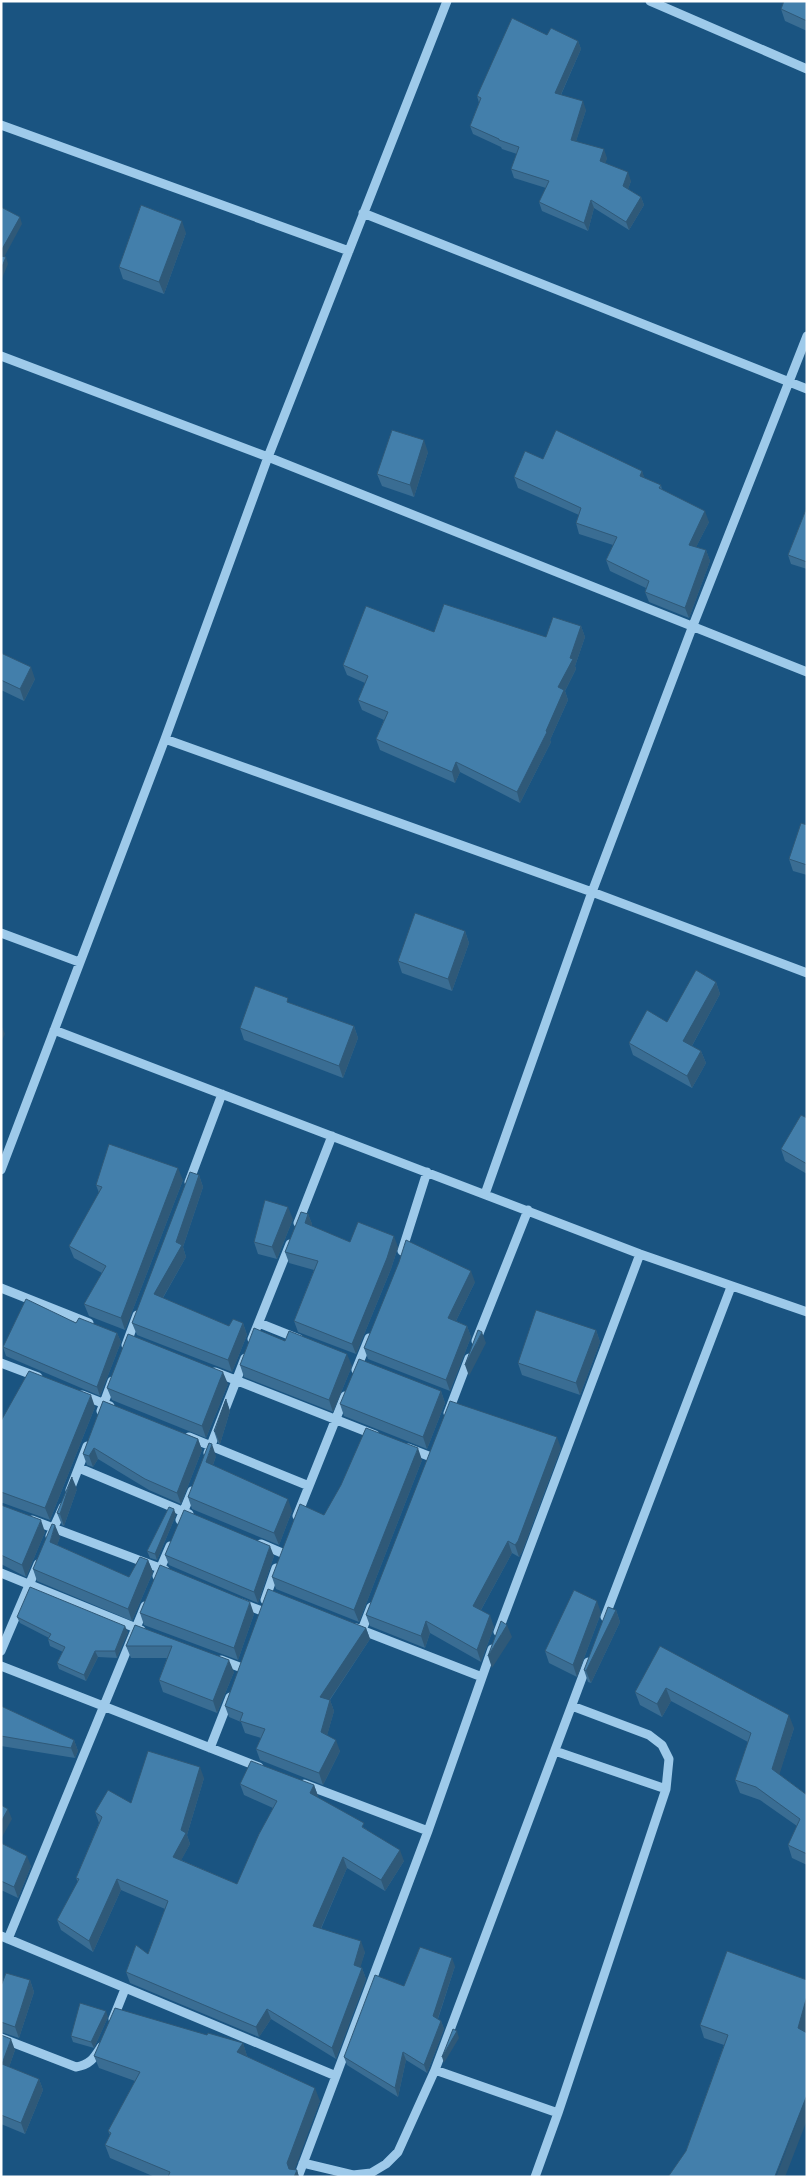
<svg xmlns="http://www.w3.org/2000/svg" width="808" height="2178" viewBox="0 0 808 2178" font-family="Cabin,sans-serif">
	<rect width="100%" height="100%" fill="#1a5481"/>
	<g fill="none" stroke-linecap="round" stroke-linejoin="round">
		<path stroke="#9ecaea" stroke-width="9" d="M650 1 807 69
			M1 125 349 251
			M363 213 807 389
			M1 356 268 457 807 672
			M165 739 592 892 807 973
			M1 933 79 962
			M54 1030 640 1254 807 1312
			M1 1170 165 739 268 457 447 1
			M189 1182 222 1094
			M485 1194 592 892 692 628 807 336
			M298 1223 332 1136
			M402 1251 427 1172
			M1 1288 89 1323
			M259 1323 299 1339
			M252 1339 290 1244
			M476 1341 528 1210
			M126 1345 137 1315
			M1 1363 38 1377
			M356 1370 369 1338
			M215 1372 375 1435
			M82 1395 110 1406
			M101 1411 112 1381
			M448 1413 469 1358
			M189 1437 309 1486
			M408 1448 431 1457
			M208 1453 245 1358
			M79 1468 189 1514
			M70 1490 87 1446
			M297 1516 345 1396
			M32 1520 165 1570
			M180 1520 192 1491
			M50 1536 63 1507
			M261 1544 282 1553
			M1 1573 141 1630
			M157 1576 170 1546
			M265 1600 276 1568
			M241 1603 262 1611
			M605 1617 731 1287
			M356 1628 482 1677
			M362 1630 371 1607
			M498 1632 640 1254
			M1 1651 38 1564
			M221 1660 242 1668
			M1 1666 259 1767
			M210 1748 230 1697
			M555 1751 666 1789
			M304 1784 428 1831
			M1 1936 336 2076
			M8 1939 145 1606
			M113 2019 125 1989
			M1 2038 76 2067C90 2065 94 2058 101 2047
			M435 2070 558 2113
			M303 2163 353 2175 371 2173 386 2164 398 2152 435 2070 588 1662
			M298 2177 428 1831 492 1649
			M535 2177 558 2113 666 1789 669 1759 662 1745 649 1735 572 1706"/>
	</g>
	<path fill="#3a6d93" d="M807 1V31L785 21 781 9Z
		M547 35 578 41 581 49 561 95 586 110 576 141 607 158 605 163 631 181 628 189 641 197 644 205 629 230 594 208 588 231 542 211 539 202 546 188 514 178 511 169 517 154 502 149 501 147 473 134 470 126 479 103 477 96Z
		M186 233 164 294 123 279 119 267Z
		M428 452 414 497 382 486 377 474Z
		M543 459 642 471 644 478 661 485 662 490 709 522 696 547 706 550 710 561 689 618 649 602 645 592 646 588 610 571 606 560 613 545 579 534 576 523 579 515 518 488 514 477Z
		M807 507V569L791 564 788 555Z
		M581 626 585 637 575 666 576 669 565 691 568 700 550 740 551 742 520 803 460 772 455 783 380 750 376 739 384 720 362 710 358 700 365 683 347 675 343 665 434 632 546 637Z
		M1 653 35 679 24 701 1 690Z
		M807 825V875L793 871 789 859Z
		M465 931 469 943 452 991 402 973 398 961Z
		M716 982 720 994 692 1046 701 1051 706 1063 692 1088 633 1055 629 1043 667 1022Z
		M290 1003 354 1026 358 1038 343 1078 244 1040 240 1028Z
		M807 1118V1174L785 1161 781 1149Z
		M199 1175 203 1187 183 1247 186 1257 163 1298 229 1326 243 1323 247 1335 232 1372 137 1335 132 1323Z
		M183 1180 125 1330 89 1316 84 1304 102 1273 74 1258 69 1246 99 1193 96 1185Z
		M308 1214 312 1224 311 1226 350 1242 398 1247 391 1269 356 1354 298 1332 294 1321 314 1270 289 1263 285 1252Z
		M293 1219 277 1259 258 1254 254 1242Z
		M475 1282 456 1321 467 1326 471 1337 450 1391 368 1359 364 1348Z
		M76 1323 117 1333 121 1342 100 1396 6 1356 3 1347Z
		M596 1330 600 1342 580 1395 522 1375 518 1363Z
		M285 1341 352 1366 333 1412 244 1377 240 1365Z
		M228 1384 206 1438 112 1400 107 1388Z
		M441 1391 445 1403 427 1449 344 1416 340 1404Z
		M226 1399 230 1411 220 1444 218 1443 214 1431Z
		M103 1401 198 1439 202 1450 181 1504 149 1490 98 1459 93 1467 87 1465 83 1454Z
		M95 1407 50 1520 3 1503H1V1421Z
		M561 1448 522 1552 519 1557 512 1553 481 1610 494 1627 481 1662 430 1633 425 1648 370 1626 366 1615Z
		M216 1456 213 1465 292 1511 279 1545 192 1509 188 1497Z
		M422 1460 359 1622 276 1589 272 1577 324 1515Z
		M77 1489 64 1526 62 1525 57 1513Z
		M1 1505 45 1532 26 1577 1 1564Z
		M176 1515 157 1560 150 1558 147 1551Z
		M60 1537 57 1545 129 1577 148 1560 153 1572 132 1621 37 1581 33 1569Z
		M165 1555 274 1556 258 1603 169 1565Z
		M616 1610 620 1622 591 1683 588 1682 584 1670Z
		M140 1613 254 1614 238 1660 144 1625Z
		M601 1613 577 1677 549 1663 545 1651Z
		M17 1617 128 1632 117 1658 98 1657 86 1681 59 1669 57 1663 63 1652 50 1646 48 1639 49 1638 20 1623Z
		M135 1625 234 1672 217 1713 163 1692 159 1680 167 1658H131L126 1646Z
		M366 1628 370 1639 330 1700 334 1711 327 1735 340 1751 323 1785 260 1760 256 1749 261 1738 245 1733 241 1722 229 1717 225 1706Z
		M660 1646 794 1728 779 1774 807 1795V1865L792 1858 788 1845 797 1826 760 1800 740 1793 735 1780 748 1742 671 1701 662 1717 640 1705 635 1692Z
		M1 1706 74 1740 78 1751 75 1758 1 1746Z
		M204 1778 187 1835 190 1844 181 1860 237 1884 273 1808 244 1795 240 1784 314 1785 318 1796 317 1797 366 1829 404 1861 385 1891 347 1868 321 1929 365 1952 360 1967 362 1968 366 1979 336 2059 271 2019 259 2037 130 1983 126 1972 148 1954 165 1909 121 1890 93 1952 61 1930 57 1920 78 1882 76 1878 99 1823 95 1812 131 1803Z
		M1 1843 31 1866 18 1898 1 1890Z
		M455 1966 438 2019 441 2021 444 2029 427 2073 406 2060 398 2097 347 2065 344 2057 404 1986Z
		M30 1980 34 1992 19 2038 1 2032V1986Z
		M807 1980V2026L805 2032 686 2151 724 2045 704 2038 700 2025Z
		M108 2017 94 2048 73 2042 71 2036Z
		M1 2035 15 2050 9 2067 39 2079 43 2090 25 2134 1 2124Z
		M207 2035 243 2043 247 2056 320 2101 294 2169 297 2170 299 2177H155L110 2158 105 2145 110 2135 108 2131 135 2081 99 2068 94 2056Z"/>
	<path fill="#2f5978" d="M578 41 581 49 558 101 555 93Z
		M583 101 586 110 574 148 571 140Z
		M604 149 607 158 604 170 600 161Z
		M628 172 631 181 626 195 623 186Z
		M641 197 644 205 629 230 626 222Z
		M591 200 594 208 588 231 584 223Z
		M20 217 22 224 2 261 1 251Z
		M182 221 186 233 164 294 159 282Z
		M6 257 8 264 1 281V269Z
		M424 440 428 452 414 497 410 485Z
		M642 471 646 482 640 476Z
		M705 511 709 522 692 555 689 545Z
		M706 550 710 561 689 618 685 608Z
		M581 626 585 637 575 666 576 669 565 691 568 700 550 740 551 742 520 803 517 792 546 731 558 687 570 658Z
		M31 667 35 679 24 701 20 689Z
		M456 762 460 772 455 783 452 772Z
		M465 931 469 943 452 991 448 979Z
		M716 982 720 994 688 1053 683 1041Z
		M1 1024 5 1034 1 1043Z
		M354 1026 358 1038 343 1078 339 1066Z
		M701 1051 706 1063 692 1088 687 1076Z
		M178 1168 183 1180 125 1330 121 1318Z
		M199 1175 203 1187 183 1247 186 1257 158 1306 154 1294 176 1242Z
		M288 1207 293 1219 277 1259 272 1247Z
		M308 1214 312 1224 309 1234 305 1223Z
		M394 1236 398 1247 391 1269 356 1354 352 1344Z
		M471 1271 475 1282 452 1329 448 1318Z
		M243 1323 247 1335 232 1372 228 1360Z
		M467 1326 471 1337 450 1391 446 1380Z
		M596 1330 600 1342 580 1395 576 1383Z
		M482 1332 486 1343 469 1376 465 1365Z
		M117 1333 121 1342 100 1396 97 1387Z
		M347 1354 352 1366 333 1412 329 1400Z
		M223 1372 228 1384 206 1438 202 1426Z
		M441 1391 445 1403 427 1449 423 1437Z
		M91 1395 95 1407 50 1520 45 1508Z
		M226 1399 230 1411 220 1444 215 1432Z
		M557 1437 561 1448 522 1552 519 1557 515 1545Z
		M198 1439 202 1450 181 1504 177 1493Z
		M212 1444 216 1456 210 1474 206 1462Z
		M94 1448 98 1459 93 1467 89 1456Z
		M418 1448 422 1460 359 1622 354 1610Z
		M72 1477 77 1489 64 1526 60 1514Z
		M288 1499 292 1511 279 1545 274 1533Z
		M174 1509 176 1515 157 1560 155 1554Z
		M41 1520 45 1532 26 1577 22 1565Z
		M55 1525 60 1537 54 1554 50 1542Z
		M508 1541 512 1553 477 1617 473 1606Z
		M270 1546 274 1556 258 1603 254 1592Z
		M148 1560 153 1572 132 1621 128 1609Z
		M597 1601 601 1613 577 1677 573 1665Z
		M250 1602 254 1614 238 1660 234 1648Z
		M616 1610 620 1622 591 1683 586 1671Z
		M490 1615 494 1627 481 1662 477 1650Z
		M426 1621 430 1633 425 1648 421 1636Z
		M507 1625 512 1637 492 1668 488 1656Z
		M125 1626 128 1632 117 1658 115 1651Z
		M366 1628 370 1639 324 1708 320 1697Z
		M95 1651 98 1657 86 1681 84 1675Z
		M229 1660 234 1672 217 1713 213 1701Z
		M666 1688 671 1701 662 1717 657 1704Z
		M330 1700 334 1711 325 1743 321 1732Z
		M789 1715 794 1728 777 1782 772 1769Z
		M74 1740 78 1751 75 1758 71 1748Z
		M336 1740 340 1751 323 1785 319 1773Z
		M200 1767 204 1778 187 1835 190 1844 177 1868 173 1857Z
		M314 1785 318 1796 314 1804 310 1793Z
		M8 1809 12 1819 1 1839V1822Z
		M400 1850 404 1861 385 1891 381 1880Z
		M27 1856 31 1866 18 1898 14 1887Z
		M343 1857 347 1868 317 1937 313 1926Z
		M117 1879 121 1890 93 1952 89 1941Z
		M361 1941 365 1952 358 1976 354 1965Z
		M452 1958 455 1966 436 2024 433 2016Z
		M362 1968 366 1979 336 2059 332 2048Z
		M30 1980 34 1992 19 2038 15 2027Z
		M807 1996V2026L803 2041 798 2028Z
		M267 2009 271 2019 259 2037 256 2027Z
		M106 2011 108 2017 94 2048 91 2042Z
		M441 2021 444 2029 427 2073 424 2065Z
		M457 2031 459 2038 444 2063 442 2057Z
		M11 2039 15 2050 6 2076 2 2064Z
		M243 2043 247 2056 241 2065 237 2052Z
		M403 2052 406 2060 398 2097 395 2088Z
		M39 2079 43 2090 25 2134 21 2123Z
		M315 2088 320 2101 292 2177 287 2163Z
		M807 2095V2120L785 2177H776Z
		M297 2170 299 2177H294Z"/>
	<path fill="#437fab" stroke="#2f5978" d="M784 1H807V21L781 9Z
		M512 18 547 35 551 28 578 41 555 93 583 101 571 140 604 149 600 161 628 172 623 186 641 197 626 222 591 200 584 223 539 202 549 181 511 169 519 147 499 140V139L470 126 481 98 477 96Z
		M141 205 182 221 159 282 119 267Z
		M1 207 20 217 1 251Z
		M1 256 6 257 1 269Z
		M392 430 424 440 410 485 377 474Z
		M556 430 642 471 640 476 661 485 659 488 705 511 689 545 706 550 685 608 645 592 649 581 606 560 617 537 576 523 581 508 514 477 525 451 543 459Z
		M807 507V562L788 555Z
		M444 604 546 637 553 617 581 626 570 658 573 659 558 687 564 690 546 731 547 732 517 792 456 762 452 772 376 739 388 712 358 700 368 676 343 665 366 606 434 632Z
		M1 653 31 667 20 689 1 680Z
		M801 823 807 825V865L789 859Z
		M415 913 465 931 448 979 398 961Z
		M696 970 716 982 683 1041 701 1051 687 1076 629 1043 647 1010 667 1022Z
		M255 986 288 998 287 1002 354 1026 339 1066 240 1028Z
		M801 1115 807 1118V1164L781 1149Z
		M109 1144 178 1168 121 1318 84 1304 106 1266 69 1246 102 1187 96 1185Z
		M190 1172 199 1175 176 1242 182 1245 154 1294 229 1326 233 1319 243 1323 228 1360 132 1323Z
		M265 1200 288 1207 272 1247 254 1242Z
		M301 1212 308 1214 305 1223 350 1242 358 1222 394 1236 387 1258 352 1344 294 1321 318 1261 285 1252Z
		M406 1240 471 1271 448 1318 467 1326 446 1380 364 1348 399 1262Z
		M26 1299 76 1323 79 1318 117 1333 97 1387 3 1347Z
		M536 1310 596 1330 576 1383 518 1363Z
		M254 1328 285 1341 289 1331 347 1354 329 1400 240 1365Z
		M478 1330 482 1332 465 1365Z
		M128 1334 223 1372 202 1426 107 1388Z
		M359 1359 441 1391 423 1437 340 1404Z
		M29 1371 91 1395 45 1508 1 1492V1421Z
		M226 1399 215 1432 214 1431Z
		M103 1401 198 1439 177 1493 145 1479 94 1448 89 1456 83 1454Z
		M450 1401 557 1437 518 1541 515 1545 508 1541 473 1606 490 1615 477 1650 426 1621 421 1636 366 1615Z
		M366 1428 418 1448 354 1610 272 1577 300 1504 324 1515 341 1485Z
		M209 1443 212 1444 206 1462 288 1499 274 1533 188 1497Z
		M72 1477 60 1514 57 1513Z
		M1 1505 41 1520 22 1565 1 1555Z
		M169 1507 174 1509 155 1554 147 1551Z
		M184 1510 270 1546 254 1592 165 1555Z
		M52 1524 55 1525 50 1542 129 1577 140 1557 148 1560 128 1609 33 1569Z
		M160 1565 250 1602 234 1648 140 1613Z
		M30 1587 125 1626 115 1651H95L84 1675 57 1663 65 1647 48 1639 51 1634 17 1617Z
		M268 1589 366 1628 320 1697 330 1700 321 1732 336 1740 319 1773 256 1749 265 1729 240 1721 243 1713 225 1706Z
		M574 1590 597 1601 573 1665 545 1651Z
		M608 1607 616 1610 586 1671 584 1670Z
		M501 1621 507 1625 488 1656Z
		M135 1625 229 1660 213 1701 159 1680 172 1646H126Z
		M660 1646 789 1715 772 1769 807 1795V1854L788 1845 800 1819 756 1787 735 1780 751 1733 666 1688 657 1704 635 1692Z
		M1 1706 74 1740 71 1748 1 1736Z
		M148 1751 200 1767 181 1830 186 1833 173 1857 237 1884 259 1834 277 1801 240 1784 251 1761 314 1785 310 1793 364 1823 362 1827 400 1850 381 1880 343 1857 313 1926 361 1941 354 1965 362 1968 332 2048 267 2009 256 2027 126 1972 136 1945 148 1954 168 1901 117 1879 89 1941 57 1920 79 1879 76 1878 102 1817 95 1812 108 1790 131 1803Z
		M1 1805 8 1809 1 1822Z
		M1 1843 27 1856 14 1887 1 1881Z
		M420 1947 452 1958 433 2016 441 2021 424 2065 403 2052 395 2088 344 2057 375 1975 404 1986Z
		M727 1951 807 1980V1996L798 2028 807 2033V2095L775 2176 777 2177H668L686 2151 728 2035 700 2025Z
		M6 1973 30 1980 15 2027 1 2022V1986Z
		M80 2003 106 2011 91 2042 71 2036Z
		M115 2008 207 2035 208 2033 243 2043 237 2052 315 2088 287 2163 289 2169 297 2170 294 2177H168L170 2172 105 2145 111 2133 108 2131 140 2072 94 2056Z
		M453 2029 457 2031 442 2057Z
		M1 2035 11 2039 2 2064 39 2079 21 2123 1 2115Z"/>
	<rect width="808" height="2178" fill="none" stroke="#ffffff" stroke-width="5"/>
</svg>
